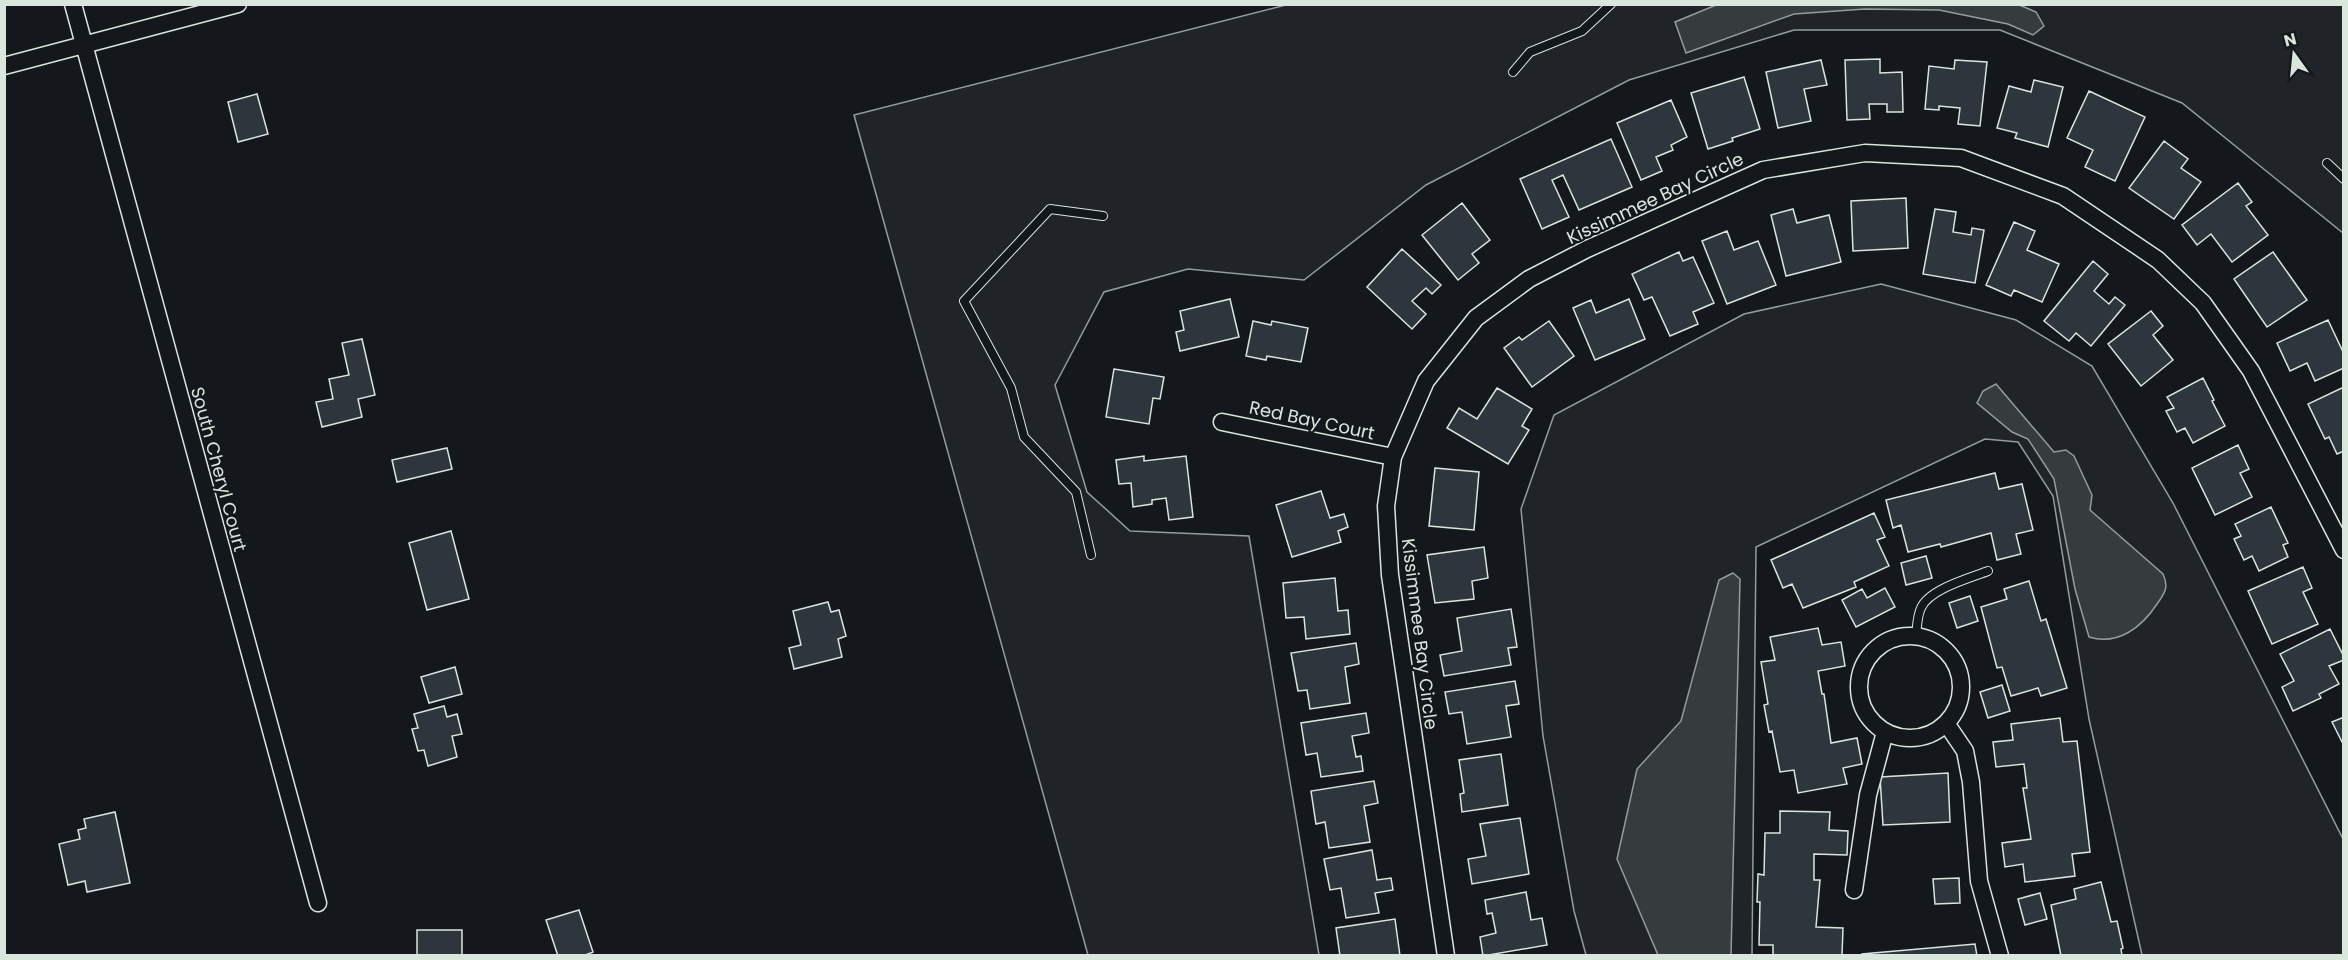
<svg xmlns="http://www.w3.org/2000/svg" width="2348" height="960" viewBox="0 0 2348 960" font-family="Poppins,sans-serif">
	<rect width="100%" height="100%" fill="#14181c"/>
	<path fill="#202428" stroke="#939e99" stroke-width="1.5" d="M1286 5H2343V233L2182 103 2000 30H1794L1629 80 1426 185 1304 280 1188 269 1104 292 1055 385 1087 492 1130 531 1249 536 1319 955H1088L854 115Z
		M1881 284 2016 320 2092 366 2173 503 2343 839V955H2142L2089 719 2053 496 2018 442 1985 439 1756 547 1752 955H1586L1574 911 1543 736 1521 509 1554 415 1744 314Z"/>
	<path fill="#363b3e" stroke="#939e99" stroke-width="1.5" d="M2017 4 2036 12 2044 26 2033 35 2008 24 1939 10 1865 9 1794 14 1686 53 1675 22 1716 5Z
		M1996 384 2054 452 2066 450 2074 456 2092 495 2090 510 2163 574C2169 587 2165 593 2157 604 2142 627 2118 646 2089 637L2075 589 2054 479 2028 439 2012 432 1977 403 1983 391Z
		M1733 573 1740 579 1731 955H1658L1617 859 1637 769 1681 721 1719 580Z"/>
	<path fill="#2c363c" stroke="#d8e6dc" stroke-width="1.5" d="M1880 59V73L1902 72 1903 112H1887V104H1869L1870 119 1847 120 1845 60Z
		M1821 60 1827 85 1804 89 1811 121 1778 128 1766 72Z
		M1955 60 1987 62 1980 126 1958 124 1960 108 1939 106V110L1925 109 1929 66 1954 69Z
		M1744 77 1760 129 1732 138 1733 141 1708 149 1691 93Z
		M2034 80 2063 87 2048 147 2015 138 2017 133 1997 128 2009 86 2031 92Z
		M2089 91 2145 117 2115 181 2085 167 2093 150 2067 138Z
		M257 94 268 134 238 142 228 102Z
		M1671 100 1687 137 1671 145 1673 150 1656 157 1662 171 1641 180 1617 123Z
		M1611 139 1632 187 1579 210 1563 175 1552 180 1569 217 1542 229 1520 179Z
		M2164 141 2188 159 2181 168 2201 182 2174 219 2129 188Z
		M2238 183 2252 202 2246 206 2268 235 2232 262 2211 234 2197 245 2182 225Z
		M1906 198 1908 248 1853 251 1851 201Z
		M1462 203 1490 240 1472 254 1479 263 1458 280 1422 235Z
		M1793 209 1797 223 1829 215 1841 262 1786 276 1771 215Z
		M1935 209 1956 212 1953 232 1971 235 1972 228 1984 230 1975 283 1923 274Z
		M2014 222 2035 231 2027 250 2059 264 2042 302 2014 290 2011 296 1986 285Z
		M1727 231 1734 250 1758 241 1776 285 1727 304 1702 241Z
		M1402 249 1441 285 1432 294 1426 288 1412 301 1426 314 1412 329 1367 287Z
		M1679 252 1683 261 1693 257 1714 303 1693 312 1698 324 1670 336 1652 297 1644 300 1632 274Z
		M2273 252 2307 300 2267 327 2234 279Z
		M2093 261 2108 274 2094 291 2109 304 2115 297 2125 305 2091 346 2076 333 2069 341 2044 321Z
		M1230 299 1239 337 1180 351 1176 332 1184 330 1180 311Z
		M1629 299 1645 339 1595 360 1573 308 1591 300 1596 313Z
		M2151 311 2163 326 2153 335 2173 360 2141 386 2108 344Z
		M2328 320 2344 354V368L2315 381 2307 363 2290 371 2277 343Z
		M1253 321 1271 325 1272 321 1308 328 1301 362 1267 356 1266 360 1246 356Z
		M1549 321 1574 356 1532 387 1504 348 1519 337 1522 340Z
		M362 339 375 395 358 399 362 417 322 427 316 402 333 399 329 379 349 375 342 343Z
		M1114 369 1164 377 1160 399 1153 398 1149 424 1106 417Z
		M2203 378 2214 400 2212 401 2225 426 2193 443 2185 428 2177 432 2166 411 2174 408 2167 397Z
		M2344 387V451L2337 454 2329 437 2325 439 2308 404Z
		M1497 388 1532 409 1522 426 1529 430 1508 464 1447 428 1459 408 1477 419Z
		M2238 445 2249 469 2240 473 2252 497 2215 515 2192 468Z
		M447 448 452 469 397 482 392 460Z
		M1144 456V461L1186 456 1193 517 1169 520 1166 498 1152 500V504L1133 507 1131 483 1119 484 1116 460Z
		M1435 468 1479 472 1474 530 1429 526Z
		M1995 473 1999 489 2022 484 2033 530 2016 534 2021 554 1997 560 1991 533 1941 547 1940 544 1908 552 1901 525 1893 528 1886 500Z
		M1321 491 1330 518 1344 514 1348 527 1338 531 1341 542 1292 557 1276 505Z
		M2271 507 2288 543 2283 545 2288 557 2259 571 2252 556 2244 560 2234 539 2241 536 2235 524Z
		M1874 513 1885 537 1877 540 1889 566 1854 582 1856 587 1803 608 1792 584 1783 588 1771 560Z
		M451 531 469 599 427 610 409 543Z
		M1484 547 1488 578 1472 581 1474 599 1435 603 1427 555Z
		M1926 556 1932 578 1906 585 1901 563Z
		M2303 567 2312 588 2303 592 2318 624 2272 644 2248 591Z
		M1335 578 1338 611 1348 610 1350 634 1306 639 1304 617 1286 618 1283 583Z
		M2029 581 2041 621 2046 619 2067 688 2041 696 2038 688 2011 696 2002 667 1997 668 1981 607 2007 599 2004 589Z
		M1885 588 1895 607 1856 627 1842 600 1862 589 1867 598Z
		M1970 596 1978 621 1957 628 1949 603Z
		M828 602 831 612 839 610 846 636 838 639 842 657 794 669 789 648 801 645 793 611Z
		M1511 609 1517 647 1508 648 1511 665 1444 676 1440 655 1462 651 1457 618Z
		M1818 628 1822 645 1841 642 1845 666 1818 671 1822 694H1824L1831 743 1857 738 1862 764 1843 768 1847 784 1798 793 1794 770 1780 772 1772 731 1769 732 1764 705 1768 704 1761 662 1775 660 1770 637Z
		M2330 629 2344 657V660L2329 666 2339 684 2319 694 2321 698 2293 711 2282 687 2294 681 2280 654Z
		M1356 643 1359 664 1345 667 1350 703 1310 709 1307 690 1298 691 1291 653Z
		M455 667 462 694 429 703 421 677Z
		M1515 681 1519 704 1506 706 1511 737 1467 744 1462 712 1449 714 1445 692Z
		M2002 685 2010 711 1988 718 1980 692Z
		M444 706 447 717 457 714 462 734 452 736 457 757 428 766 424 750 418 751 412 729 418 728 414 714Z
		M1366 713 1369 733 1352 736 1356 757 1361 756 1363 771 1321 777 1317 753 1306 755 1301 723Z
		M2344 717V746L2332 722Z
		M2060 718 2063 742 2077 741 2090 852 2072 854 2075 876 2025 882 2023 864 2005 867 2002 843 2031 839 2023 788H2027L2024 764 1996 767 1993 742 2013 740 2011 724Z
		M1501 754 1508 805 1462 812 1460 794 1464 793 1459 760Z
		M1948 773 1950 822 1883 825 1880 777Z
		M1374 781 1378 803 1364 806 1370 842 1329 848 1325 822 1316 824 1311 791Z
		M1780 811 1830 812 1829 830 1848 831 1847 855 1814 854V880H1820L1816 927 1843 928 1842 955 1773 956V945H1759L1760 902H1757L1758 874 1764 875 1765 833H1780Z
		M115 812 130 883 87 892 85 881 68 885 59 844 80 839 78 830 86 828 84 819Z
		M1520 818 1529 874 1472 884 1468 859 1486 856 1480 824Z
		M1372 850 1377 880 1391 878 1393 890 1375 893 1379 913 1346 918 1341 888 1330 890 1324 859Z
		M1959 878 1960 903 1935 904 1933 879Z
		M2101 882 2111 922 2117 921 2123 948 2121 949 2122 956H2061L2051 905 2076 899 2074 889Z
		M1526 892 1531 920 1542 918 1547 945 1483 956 1480 937 1496 933 1492 913 1487 914 1485 900Z
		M2040 893 2047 919 2025 925 2018 899Z
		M579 910 593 952 583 956H558L546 920Z
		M1395 919 1400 956H1340L1336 928Z
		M417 930H462V956H417Z
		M1975 944 1977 956H1862V954Z"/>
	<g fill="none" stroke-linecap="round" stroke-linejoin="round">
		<defs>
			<path id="service" d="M1513 72 1530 52 1582 31 1611 4
				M2327 163 2344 179
				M1091 555 1076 492 1024 437 1011 388 964 301 1050 209 1103 216
				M1916 637C1917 628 1917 616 1921 608 1929 589 1970 578 1988 571"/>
			<path id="minor" d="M73 4 318 903
				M4 66 238 4
				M1222 422 1393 457
				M1859 687a51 51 0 1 1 102 0a51 51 0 1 1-102 0Z
				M1946 723 1965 751 1971 782 1979 881 2000 956
				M1854 890 1868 795 1885 732
				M1446 956 1390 575 1386 506 1393 457 1426 381 1476 318 1529 279 1587 249 1763 170 1865 153 1961 158 2063 196 2158 260 2203 303 2251 371 2344 550"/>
		</defs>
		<use href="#service" stroke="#d8e6dc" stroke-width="10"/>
		<use href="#minor" stroke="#d8e6dc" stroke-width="19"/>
		<use href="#service" stroke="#14181c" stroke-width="8"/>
		<use href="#minor" stroke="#14181c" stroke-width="16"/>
	</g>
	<g text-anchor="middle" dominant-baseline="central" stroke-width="4.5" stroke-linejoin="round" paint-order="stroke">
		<g font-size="18" fill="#d8e6dc" stroke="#14181c">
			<text transform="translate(1655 198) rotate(-25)">Kissimmee Bay Circle</text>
			<text transform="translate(1312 420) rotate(12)">Red Bay Court</text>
			<text transform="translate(219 469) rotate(75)">South Cheryl Court</text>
			<text transform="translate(1420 634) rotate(83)">Kissimmee Bay Circle</text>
		</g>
	</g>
	<rect width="2348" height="960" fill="none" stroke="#d8e6dc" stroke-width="12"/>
	<g transform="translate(2294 54) rotate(345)" stroke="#14181c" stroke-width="4.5" paint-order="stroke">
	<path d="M0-4.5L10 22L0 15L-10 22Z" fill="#d8e6dc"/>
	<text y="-9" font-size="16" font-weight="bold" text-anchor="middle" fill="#d8e6dc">N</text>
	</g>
</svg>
